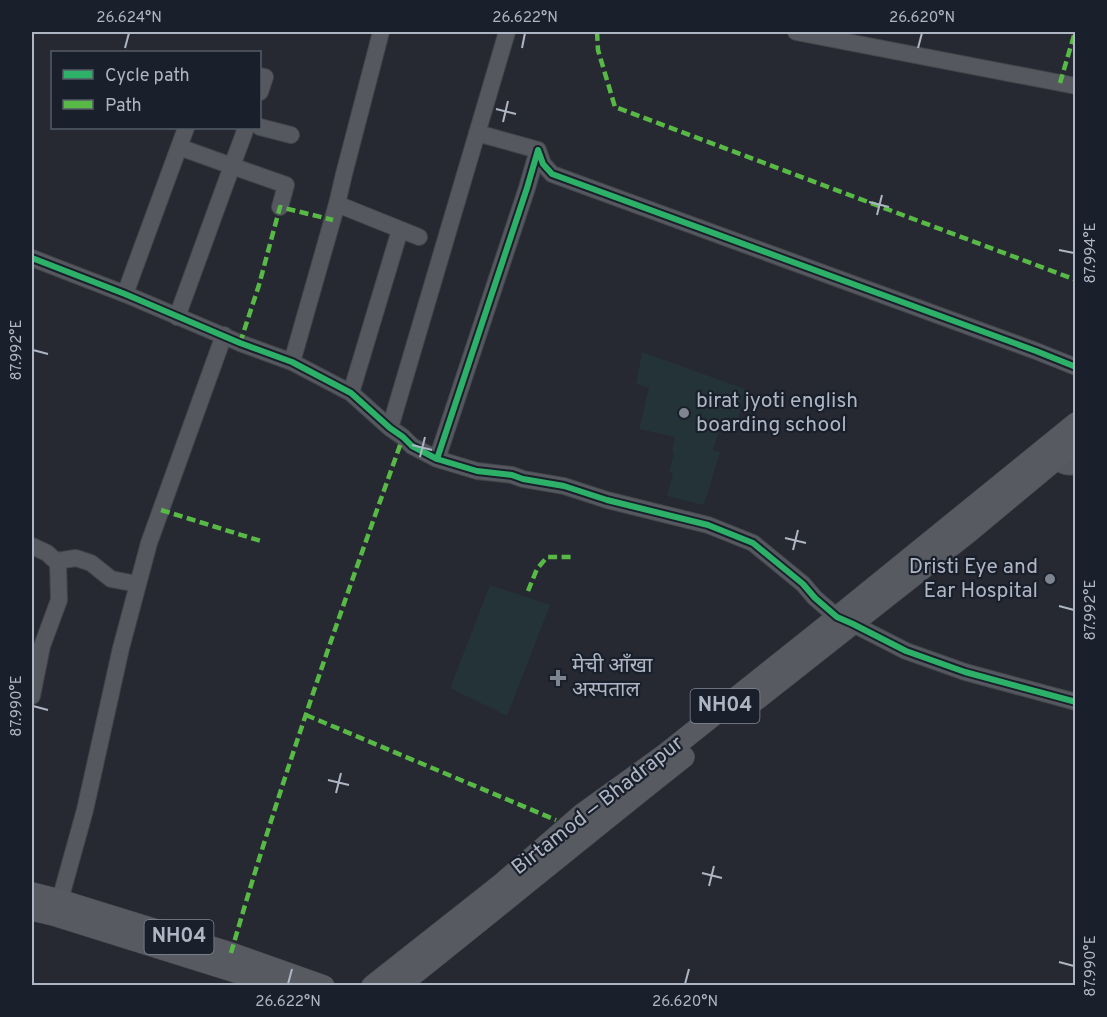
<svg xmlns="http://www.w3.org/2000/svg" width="1107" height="1017" viewBox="0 0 1107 1017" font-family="Overpass,'Noto Sans Devanagari',sans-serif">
	<rect width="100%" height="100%" fill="#262931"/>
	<path fill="#243337" d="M642 352 745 389 738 420 729 417 725 426 721 425 713 450 720 452 708 492 703 505 667 496 673 473 669 472 674 453 672 452 675 437 639 429 649 388 636 384Z
		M490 585 550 605 507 716 450 688Z"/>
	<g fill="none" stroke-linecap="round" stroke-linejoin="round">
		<defs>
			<path id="minor" d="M796 32 1076 86
				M260 76 265 77 260 92
				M260 127 291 135
				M186 128 179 147 232 166 246 128
				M477 133 538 150
				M337 204 344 174 381 32
				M32 258 125 294 240 343 292 362 351 393 390 428 403 437 412 446 437 459 477 471 512 475 523 479 564 486 607 500 708 525 753 543 803 584 815 598 837 617 853 624 906 651 965 672 1076 702
				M125 294 179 147
				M177 317 232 166 286 185 280 207
				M292 362 337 204 419 237
				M351 393 400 230
				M390 428 507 32
				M437 459 527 188 538 150 543 164 552 174 1036 351 1076 367
				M1055 460C1062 466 1067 468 1076 466
				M32 546 47 553 58 563 59 600 42 646 32 696
				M56 561 76 558 91 563 111 579 137 584
				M60 900 85 810 121 648 149 543 224 335"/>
			<path id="major" d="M756 700 969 532 1076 443
				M32 893 60 900 231 953 324 986
				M32 910 53 915 280 986
				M372 986 500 885 582 814 664 755 837 617 1076 423
				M399 986C495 910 589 832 684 757"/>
		</defs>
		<use href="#minor" stroke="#42444a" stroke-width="18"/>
		<use href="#major" stroke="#43464e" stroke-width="22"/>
		<use href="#minor" stroke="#55585f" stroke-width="16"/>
		<use href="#major" stroke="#575a61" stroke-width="21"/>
		<path stroke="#58b947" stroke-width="4.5" stroke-dasharray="9 4.5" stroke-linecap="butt" d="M597 32 598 50 615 107 1076 280
			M1060 83 1075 32
			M240 343 259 285 280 207 333 220
			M161 510 264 542
			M528 591 537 569 547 557H571
			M306 715 556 820
			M231 953C281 779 342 608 403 437"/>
		<defs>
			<path id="cycleway" d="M32 258 125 294 240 343 292 362 351 393 390 428 403 437 412 446 437 459 477 471 512 475 523 479 564 486 607 500 708 525 753 543 803 584 815 598 837 617 853 624 906 651 965 672 1076 702
				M437 459 527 188 538 150 543 164 552 174 1036 351 1076 367"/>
		</defs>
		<use href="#cycleway" stroke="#1a202b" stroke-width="10"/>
		<use href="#cycleway" stroke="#2db169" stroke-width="6"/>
	</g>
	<path fill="none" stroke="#aeb5c3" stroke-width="2" d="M125 48 129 33M522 48 525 33M918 48 922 33M496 109 516 114M503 122 508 101M869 202 889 207M877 215 882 195M1059 250 1074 253M33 350 48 354M412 445 432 450M420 457 425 437M785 538 806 543M793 550 798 530M1059 606 1074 610M33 706 48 710M328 780 349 785M336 793 341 773M702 873 722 878M709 886 714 866M1059 962 1074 966M288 984 292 969M685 984 689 969"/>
	<g fill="#7e8490" stroke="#1a202b" stroke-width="2">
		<circle cx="684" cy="413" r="6"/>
		<circle cx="1050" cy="579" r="6"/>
		<path d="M555 669h6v6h6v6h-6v6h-6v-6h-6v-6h6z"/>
	</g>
	<g text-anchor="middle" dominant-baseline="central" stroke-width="4.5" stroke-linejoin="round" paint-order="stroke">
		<g fill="#1a202b" stroke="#828895" stroke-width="1.5">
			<rect x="690.5" y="689" width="69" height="34" rx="4.5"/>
			<rect x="144.5" y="920" width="69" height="34" rx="4.5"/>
		</g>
		<g font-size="20" font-weight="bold" fill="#aeb5c3">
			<text x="725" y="706">NH04</text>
			<text x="179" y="937">NH04</text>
		</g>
		<g font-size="21" fill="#aeb5c3" stroke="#1a202b" text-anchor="start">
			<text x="696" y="401">birat jyoti english<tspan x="696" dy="24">boarding school</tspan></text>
			<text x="1038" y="567" text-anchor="end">Dristi Eye and<tspan x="1038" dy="24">Ear Hospital</tspan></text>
			<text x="572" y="666">मेची आँखा<tspan x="572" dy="24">अस्पताल</tspan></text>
		</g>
		<g font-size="21" fill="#aeb5c3" stroke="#1a202b">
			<text transform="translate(598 806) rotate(-38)">Birtamod — Bhadrapur</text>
		</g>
	</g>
	<rect width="1107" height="1017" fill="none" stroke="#1a202b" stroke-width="66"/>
	<rect x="51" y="51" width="210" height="78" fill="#1a202b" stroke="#555c68" stroke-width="1.5"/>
	<rect x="63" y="70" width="30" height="9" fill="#2db169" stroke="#555c68" stroke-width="1.5"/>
	<text x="105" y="81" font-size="18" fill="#aeb5c3">Cycle path</text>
	<rect x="63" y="100" width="30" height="9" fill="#58b947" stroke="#555c68" stroke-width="1.5"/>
	<text x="105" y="111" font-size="18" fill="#aeb5c3">Path</text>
	<rect x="33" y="33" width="1041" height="951" fill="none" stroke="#aeb5c3" stroke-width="2"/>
	<g font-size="15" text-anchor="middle" fill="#aeb5c3">
		<text x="129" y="22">26.624°N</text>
		<text x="525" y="22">26.622°N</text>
		<text x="922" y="22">26.620°N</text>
		<text transform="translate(1090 253) rotate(-90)" y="5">87.994°E</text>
		<text transform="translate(16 350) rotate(-90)" y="5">87.992°E</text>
		<text transform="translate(1090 610) rotate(-90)" y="5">87.992°E</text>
		<text transform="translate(16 706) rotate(-90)" y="5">87.990°E</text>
		<text transform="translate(1090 966) rotate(-90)" y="5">87.990°E</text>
		<text x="288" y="1006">26.622°N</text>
		<text x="685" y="1006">26.620°N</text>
	</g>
</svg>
